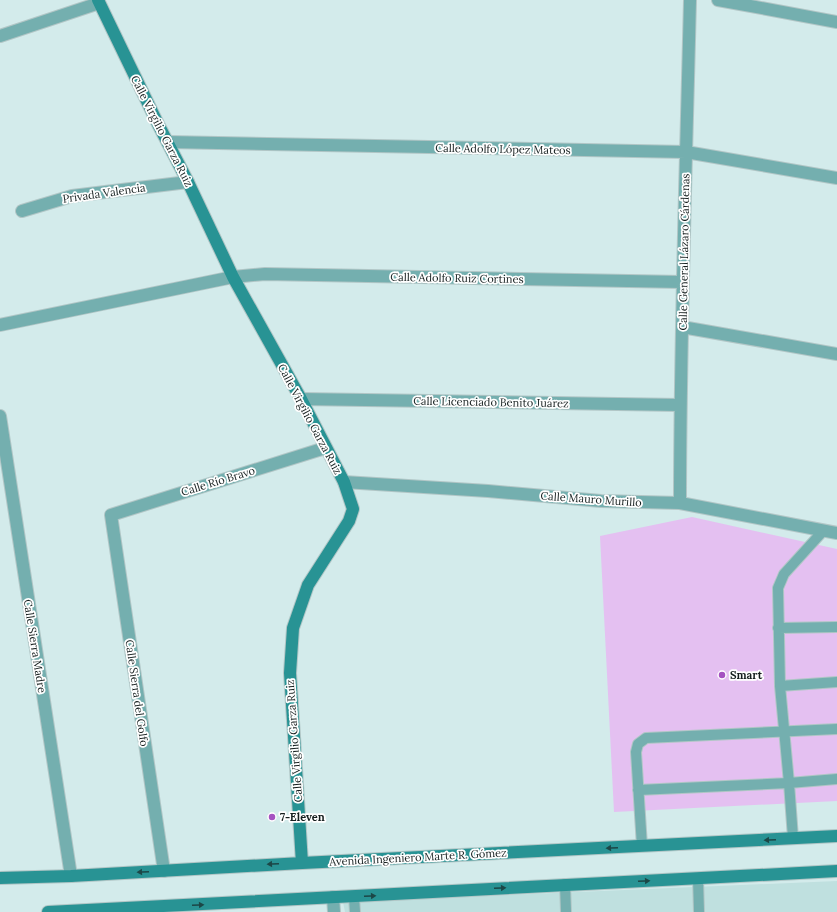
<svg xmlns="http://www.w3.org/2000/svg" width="837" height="912" viewBox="0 0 837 912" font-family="Lora,serif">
	<rect width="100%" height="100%" fill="#d3ebeb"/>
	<path fill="#bfe0df" d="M837 881V912H345L343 902Z"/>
	<path fill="#e4c0f1" d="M692 517 837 549V801L614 812 600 536Z"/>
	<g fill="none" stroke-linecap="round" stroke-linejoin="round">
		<defs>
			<path id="service" d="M778 628 837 627
				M780 686 837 682
				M638 790 789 783 837 779
				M793 838 789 783 780 686 778 588 784 574 824 530
				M642 846 636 752 638 744 646 738 837 729
				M698 878 699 912
				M565 884 566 912
				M354 897 355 912"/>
			<path id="minor" d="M718 0 837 22
				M0 36 99 3
				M168 142 686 152 837 178
				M22 211 72 196 188 182
				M0 325 233 277 265 274 682 282
				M682 327 837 354
				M301 399 680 405
				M0 416 71 876
				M344 482 488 491 601 501 680 503 837 533
				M680 503C680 335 686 168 690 0
				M164 871 111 515 325 448
				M333 897 334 912"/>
			<path id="secondary" d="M98 0 157 122 188 182 233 277 301 399 344 482 353 509 349 521 308 585 293 628 290 673 302 863
				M0 878 71 876 302 863 837 836
				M48 912 837 871"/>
		</defs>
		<use href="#service" stroke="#b1c6c6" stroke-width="12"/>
		<use href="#minor" stroke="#b1c6c6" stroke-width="14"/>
		<use href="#secondary" stroke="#b1c6c6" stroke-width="14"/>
		<use href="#service" stroke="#74afaf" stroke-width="10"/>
		<use href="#minor" stroke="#74afaf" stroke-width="12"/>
		<use href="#secondary" stroke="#289394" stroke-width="12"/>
	</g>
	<defs><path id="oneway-solid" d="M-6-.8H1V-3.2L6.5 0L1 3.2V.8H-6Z"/></defs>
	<g fill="#1c4747">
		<use href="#oneway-solid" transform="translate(770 840) rotate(177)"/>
		<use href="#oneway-solid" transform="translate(612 848) rotate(177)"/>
		<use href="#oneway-solid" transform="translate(273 864) rotate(177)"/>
		<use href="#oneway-solid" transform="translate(143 872) rotate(177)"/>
		<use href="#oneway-solid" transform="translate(644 881) rotate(-3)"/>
		<use href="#oneway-solid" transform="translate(500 888) rotate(-3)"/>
		<use href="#oneway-solid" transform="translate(370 896) rotate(-3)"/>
		<use href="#oneway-solid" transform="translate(198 905) rotate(-3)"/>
	</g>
	<g fill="#a552c1" stroke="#fff" stroke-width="1.5">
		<circle cx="722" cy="675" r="4"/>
		<circle cx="272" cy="817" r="4"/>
	</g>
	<g text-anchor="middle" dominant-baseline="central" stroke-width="3.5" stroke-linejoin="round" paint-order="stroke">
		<g font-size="11" fill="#151e1e" stroke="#fff">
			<text transform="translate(162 131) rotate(63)">Calle Virgilio Garza Ruiz</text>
			<text transform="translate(503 149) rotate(1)">Calle Adolfo López Mateos</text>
			<text transform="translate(104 193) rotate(-8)">Privada Valencia</text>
			<text transform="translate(684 252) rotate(-89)">Calle General Lázaro Cárdenas</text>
			<text transform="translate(457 278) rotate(1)">Calle Adolfo Ruiz Cortines</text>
			<text transform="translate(491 402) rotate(1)">Calle Licenciado Benito Juárez</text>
			<text transform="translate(310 419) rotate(62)">Calle Virgilio Garza Ruiz</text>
			<text transform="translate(218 481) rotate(-17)">Calle Río Bravo</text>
			<text transform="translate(591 499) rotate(4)">Calle Mauro Murillo</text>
			<text transform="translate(35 646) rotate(81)">Calle Sierra Madre</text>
			<text transform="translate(137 693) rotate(82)">Calle Sierra del Golfo</text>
			<text transform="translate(294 741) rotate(-94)">Calle Virgilio Garza Ruiz</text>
			<text transform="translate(418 857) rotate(-3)">Avenida Ingeniero Marte R. Gómez</text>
		</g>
		<g font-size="11" font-weight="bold" fill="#151e1e" stroke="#fff" text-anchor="start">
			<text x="730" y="675">Smart</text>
			<text x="280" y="817">7-Eleven</text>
		</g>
	</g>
</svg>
